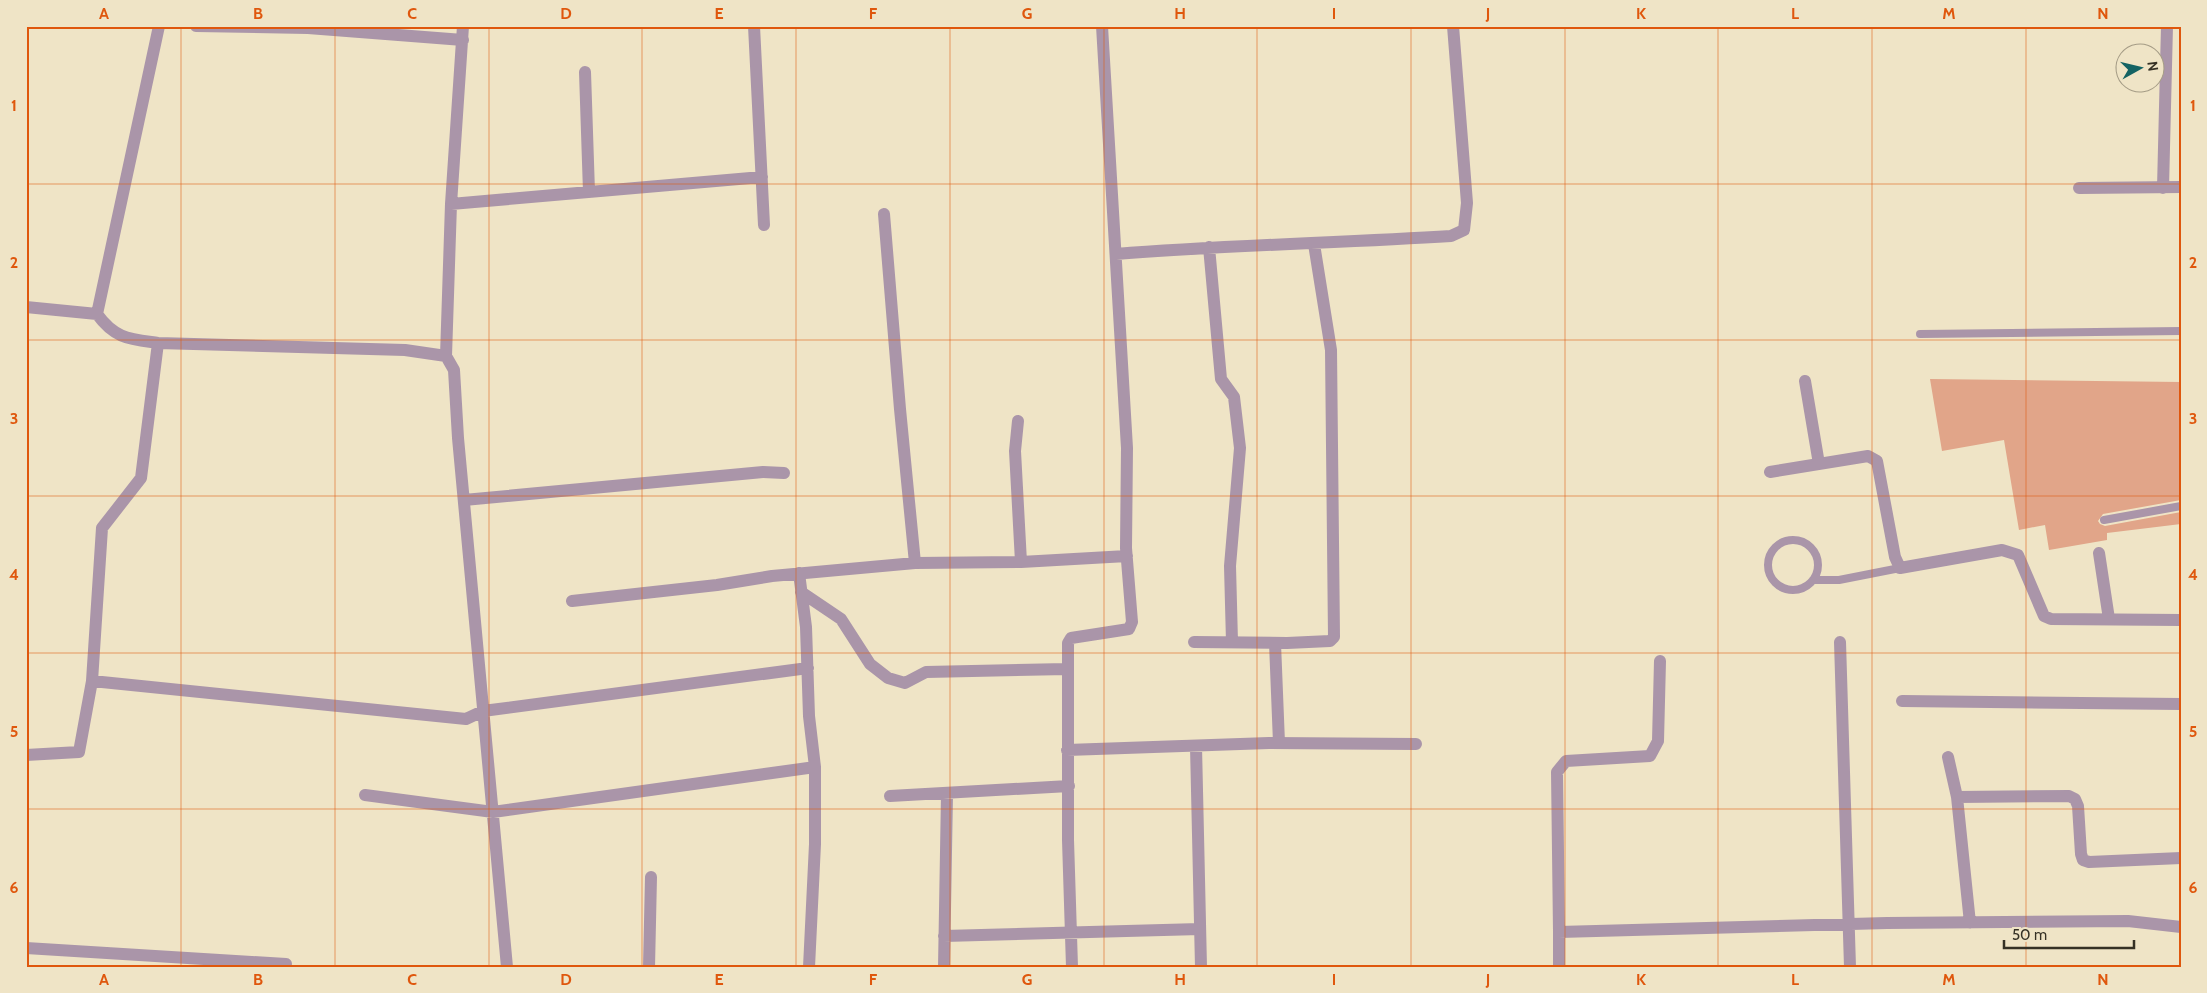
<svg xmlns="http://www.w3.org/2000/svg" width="2207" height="993" viewBox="0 0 2207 993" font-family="Cabin,sans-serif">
	<rect width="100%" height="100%" fill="#efe4c6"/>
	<path fill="#e1a589" d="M1930 379 2181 382V500L2103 514 2098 521 2100 524 2105 526 2181 512V524L2107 533V540L2049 550 2045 525 2019 530 2004 440 1942 451Z"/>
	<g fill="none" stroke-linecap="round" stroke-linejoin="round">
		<path stroke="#aa95a9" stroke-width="8" d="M1920 334 2181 331
			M2104 520 2181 506
			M1768 565a25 25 0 1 1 50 0a25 25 0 1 1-50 0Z
			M1813 580H1839L1900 568"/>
		<path stroke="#aa95a9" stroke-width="12" d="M196 26 308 28 463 40
			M754 26 764 225
			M585 72 589 192
			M2079 188 2181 187
			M2163 188 2167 26
			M451 204 762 177
			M884 214 900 409 915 563 1021 562 1127 556
			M1209 247 1221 379 1234 397 1240 448 1230 566 1232 642
			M1116 254C1228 245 1340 243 1451 236L1464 230 1467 203 1453 26
			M26 307 97 314C115 339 130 339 158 343L405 350 446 356 454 370 458 438 507 967
			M97 314 159 26
			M446 356 451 204 463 26
			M1805 381 1819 464
			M1018 421 1015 451 1021 562
			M1770 472 1868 456 1877 461 1895 557 1900 568 2002 550 2018 555 2044 616 2051 619 2181 620
			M464 500 763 472 784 473
			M2099 553 2109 619
			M799 573 806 627 809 716 815 767V844L809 967
			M801 592 841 619 870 664 888 678 905 683 926 672 1067 669
			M572 601 717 585 772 576 915 563
			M1194 642 1287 643 1330 641 1334 637 1331 350 1314 244
			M1840 642 1850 967
			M1275 643 1279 743
			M92 681 102 528 141 478 158 343
			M1902 701 2181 704
			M1196 746 1201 967
			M1067 750 1269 743 1416 744
			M26 755 79 752 92 681 466 719 483 711 808 668
			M1948 757 1957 797 1970 923
			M365 795 493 812 815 767
			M890 796 1069 786
			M1957 797 2069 796 2075 799 2078 806 2081 854 2083 860 2089 862 2181 858
			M1559 932 1557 772 1566 761 1650 756 1658 741 1660 661
			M944 936 1200 929
			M26 948 286 964
			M649 967 651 877
			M944 967 947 794
			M1072 967 1068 840V643L1071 638 1129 629 1132 622 1126 548 1127 448 1102 26
			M1559 967V932L1887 923 2128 921 2181 927"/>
	</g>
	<path fill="none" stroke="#df570d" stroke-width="1" stroke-opacity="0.55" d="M181 26V967M335 26V967M489 26V967M642 26V967M796 26V967M950 26V967M1104 26V967M1257 26V967M1411 26V967M1565 26V967M1718 26V967M1872 26V967M2026 26V967M26 184H2181M26 340H2181M26 496H2181M26 653H2181M26 809H2181"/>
	<rect width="2207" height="993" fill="none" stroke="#efe4c6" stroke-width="55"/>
	<g transform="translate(2140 68) rotate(82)"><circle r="24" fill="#efe4c6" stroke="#a59c86"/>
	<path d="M0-4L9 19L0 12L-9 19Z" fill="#146363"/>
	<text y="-8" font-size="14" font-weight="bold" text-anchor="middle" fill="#353125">N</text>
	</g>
	<path d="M2004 940v8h130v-8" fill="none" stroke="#353125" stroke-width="2.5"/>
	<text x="2012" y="940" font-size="15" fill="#353125" stroke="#efe4c6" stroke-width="4" paint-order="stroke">50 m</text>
	<rect x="28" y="28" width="2152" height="938" fill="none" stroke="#df570d" stroke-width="2"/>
	<g font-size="16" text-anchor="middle" font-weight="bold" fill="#df570d">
		<text x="104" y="19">A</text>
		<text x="258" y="19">B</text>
		<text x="412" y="19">C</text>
		<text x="566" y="19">D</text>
		<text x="719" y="19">E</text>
		<text x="873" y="19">F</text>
		<text x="1027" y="19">G</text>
		<text x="1180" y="19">H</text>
		<text x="1334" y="19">I</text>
		<text x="1488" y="19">J</text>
		<text x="1641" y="19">K</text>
		<text x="1795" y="19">L</text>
		<text x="1949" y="19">M</text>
		<text x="2103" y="19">N</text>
		<text x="14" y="111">1</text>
		<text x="2193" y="111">1</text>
		<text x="14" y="268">2</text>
		<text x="2193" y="268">2</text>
		<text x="14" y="424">3</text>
		<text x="2193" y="424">3</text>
		<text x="14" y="580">4</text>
		<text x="2193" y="580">4</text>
		<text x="14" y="737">5</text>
		<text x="2193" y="737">5</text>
		<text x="14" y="893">6</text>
		<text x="2193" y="893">6</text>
		<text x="104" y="985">A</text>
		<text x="258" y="985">B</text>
		<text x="412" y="985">C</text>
		<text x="566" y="985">D</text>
		<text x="719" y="985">E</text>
		<text x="873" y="985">F</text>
		<text x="1027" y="985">G</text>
		<text x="1180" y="985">H</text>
		<text x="1334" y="985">I</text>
		<text x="1488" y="985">J</text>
		<text x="1641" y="985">K</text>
		<text x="1795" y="985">L</text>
		<text x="1949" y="985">M</text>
		<text x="2103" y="985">N</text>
	</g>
</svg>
